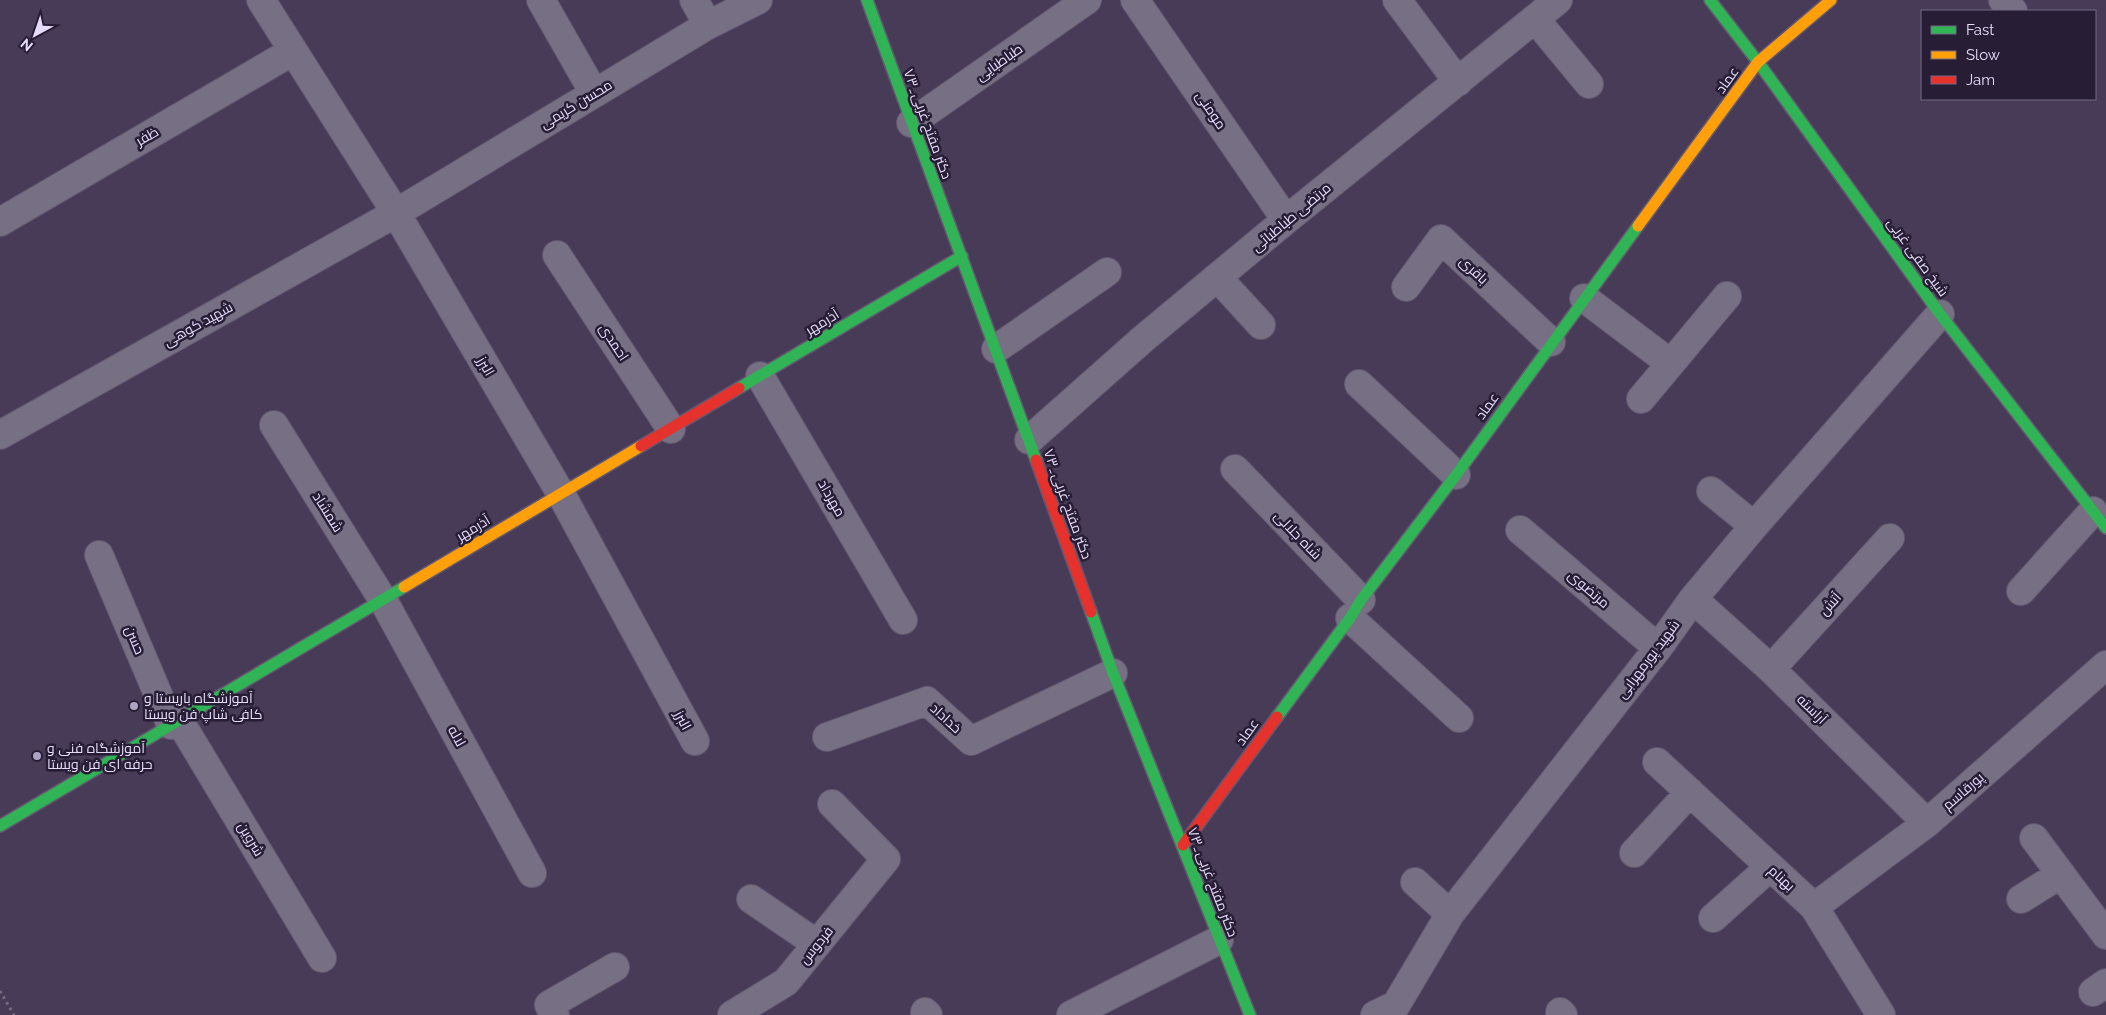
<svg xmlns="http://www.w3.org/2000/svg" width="2106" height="1015" viewBox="0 0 2106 1015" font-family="Raleway,Cairo,sans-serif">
	<rect width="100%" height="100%" fill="#473b57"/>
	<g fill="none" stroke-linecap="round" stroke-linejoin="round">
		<defs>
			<path id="street" d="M261 0 396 213 561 494 695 741
				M541 0 594 93
				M694 0 708 25
				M1135 0 1286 220
				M1397 0 1458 82
				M2003 0 2013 11
				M1536 20 1589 84
				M911 123 1087 0
				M0 222 293 51
				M557 255 671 429
				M1218 278 1261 325
				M1406 287 1441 239 1551 342
				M1584 298 1670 363
				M996 349 1107 272
				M760 376 903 620
				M1359 384 1456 475
				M1641 399 1727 296
				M274 425 383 600 532 873
				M0 435 396 213 708 25 758 0
				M1029 440 1143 339 1286 220 1558 0
				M1235 469 1361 600
				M1711 491 1754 526
				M1520 530 1658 648
				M99 555 171 725
				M2021 591 2093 511
				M1693 599 1771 669 1927 823
				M1350 618 1459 718
				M1771 669 1890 538
				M179 720 322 958
				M827 737 927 701 971 741 1113 673
				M1657 762 1814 907 1881 1015
				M2034 838 2106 935
				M1634 853 1690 792
				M1415 882 1450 914
				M751 899 817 944
				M2021 899 2061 874
				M1814 907 1927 823 2106 665
				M1713 918 1770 867
				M2093 992 2106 983
				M925 1012 928 1015
				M1560 1012 1563 1015
				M555 1015 549 1005 615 967
				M732 1015 786 982 886 859 832 804
				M1071 1015 1219 940
				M1375 1015 1396 1005 1450 914 1658 648 1693 599 1754 526 1940 314"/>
			<path id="fast" d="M867 0 1036 460
				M1710 0 1758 62 1940 314 2106 528
				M739 388 962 256
				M1091 612 1113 673 1250 1015
				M1277 717 1350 618 1361 600 1456 475 1638 226
				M0 826 404 587"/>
			<path id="slow" d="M1638 226 1758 62 1831 0
				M404 587 641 446"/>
			<path id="jam" d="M641 446 739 388
				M1036 460 1091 612
				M1183 845 1277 717"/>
		</defs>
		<use href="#street" stroke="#635871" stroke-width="30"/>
		<use href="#fast" stroke="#635871" stroke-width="14"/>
		<use href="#slow" stroke="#635871" stroke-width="14"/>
		<use href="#jam" stroke="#635871" stroke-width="14"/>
		<path stroke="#756d80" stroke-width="3" stroke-dasharray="2.5 4" stroke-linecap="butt" d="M0 991 14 1015"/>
		<use href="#street" stroke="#776f83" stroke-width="28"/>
		<use href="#fast" stroke="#30b455" stroke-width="11"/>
		<use href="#slow" stroke="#ff9f0a" stroke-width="11"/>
		<use href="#jam" stroke="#e5322d" stroke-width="11"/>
	</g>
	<g fill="#aea3c2" stroke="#271e35" stroke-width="2">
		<circle cx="134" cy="706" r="5"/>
		<circle cx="37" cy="756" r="5"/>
	</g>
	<g text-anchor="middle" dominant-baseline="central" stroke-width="5" stroke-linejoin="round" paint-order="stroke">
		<g font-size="14" fill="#e6dbfb" stroke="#271e35">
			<text transform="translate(999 62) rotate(-35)">طباطبایی</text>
			<text transform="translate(1727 80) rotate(-54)">عماد</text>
			<text transform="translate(576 104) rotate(-31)">محسن کریمی</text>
			<text transform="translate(1211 110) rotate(56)">مومنی</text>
			<text transform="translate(928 124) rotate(70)">۷۳_دکتر مفتح غربی</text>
			<text transform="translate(147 136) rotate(-30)">ظفر</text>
			<text transform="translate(1291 217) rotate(-40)">مرتضی طباطبائی</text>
			<text transform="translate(1918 257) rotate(54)">شیخ صفی غربی</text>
			<text transform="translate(1474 270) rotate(43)">باقری</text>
			<text transform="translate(822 322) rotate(-31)">آذرمهر</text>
			<text transform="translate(198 324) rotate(-29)">شهید کوهی</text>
			<text transform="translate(614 342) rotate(57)">احمدی</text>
			<text transform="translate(486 366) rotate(60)">البرز</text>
			<text transform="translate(1487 406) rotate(-54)">عماد</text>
			<text transform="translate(832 498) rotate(60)">مهرداد</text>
			<text transform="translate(1068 504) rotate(70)">۷۳_دکتر مفتح غربی</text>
			<text transform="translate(328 512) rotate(58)">شمشاد</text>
			<text transform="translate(473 528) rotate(-31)">آذرمهر</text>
			<text transform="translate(1298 535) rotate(46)">شاه جلالی</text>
			<text transform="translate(1589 589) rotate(41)">مرتضوی</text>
			<text transform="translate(1830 604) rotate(-48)">آتش</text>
			<text transform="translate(135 640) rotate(67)">حسن</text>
			<text transform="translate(1648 659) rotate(-53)">شهید پورمهرابی</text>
			<text transform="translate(1812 709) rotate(45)">آراسته</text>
			<text transform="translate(946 718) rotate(43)">خداداد</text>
			<text transform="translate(683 720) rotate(62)">البرز</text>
			<text transform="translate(1247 732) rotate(-54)">عماد</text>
			<text transform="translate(457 736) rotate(61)">لاله</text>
			<text transform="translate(1963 791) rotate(-41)">پورقاسم</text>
			<text transform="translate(251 839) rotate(59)">شروین</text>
			<text transform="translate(1782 878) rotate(43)">بهنام</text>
			<text transform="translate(1213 882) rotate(69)">۷۳_دکتر مفتح غربی</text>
			<text transform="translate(816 945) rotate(-51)">فردوس</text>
		</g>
		<g font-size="14" fill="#e6dbfb" stroke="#271e35" text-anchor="start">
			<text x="144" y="698">آموزشگاه باریستا و<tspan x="144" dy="16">کافی شاپ فن ویستا</tspan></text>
			<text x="47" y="748">آموزشگاه فنی و<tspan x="47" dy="16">حرفه ای فن ویستا</tspan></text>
		</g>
	</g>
	<rect x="1921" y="10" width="175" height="90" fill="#271e35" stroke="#736a84"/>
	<rect x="1931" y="26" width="25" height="8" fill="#30b455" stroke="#736a84"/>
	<text x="1966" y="35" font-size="15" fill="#e6dbfb">Fast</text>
	<rect x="1931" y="51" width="25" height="8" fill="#ff9f0a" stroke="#736a84"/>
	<text x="1966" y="60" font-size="15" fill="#e6dbfb">Slow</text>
	<rect x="1931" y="76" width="25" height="8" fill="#e5322d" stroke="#736a84"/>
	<text x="1966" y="85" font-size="15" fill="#e6dbfb">Jam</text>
	<g transform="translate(35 35) rotate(220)" stroke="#271e35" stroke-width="4" paint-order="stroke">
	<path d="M0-4L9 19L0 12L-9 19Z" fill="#e6dbfb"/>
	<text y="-8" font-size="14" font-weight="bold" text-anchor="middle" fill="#e6dbfb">N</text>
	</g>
</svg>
